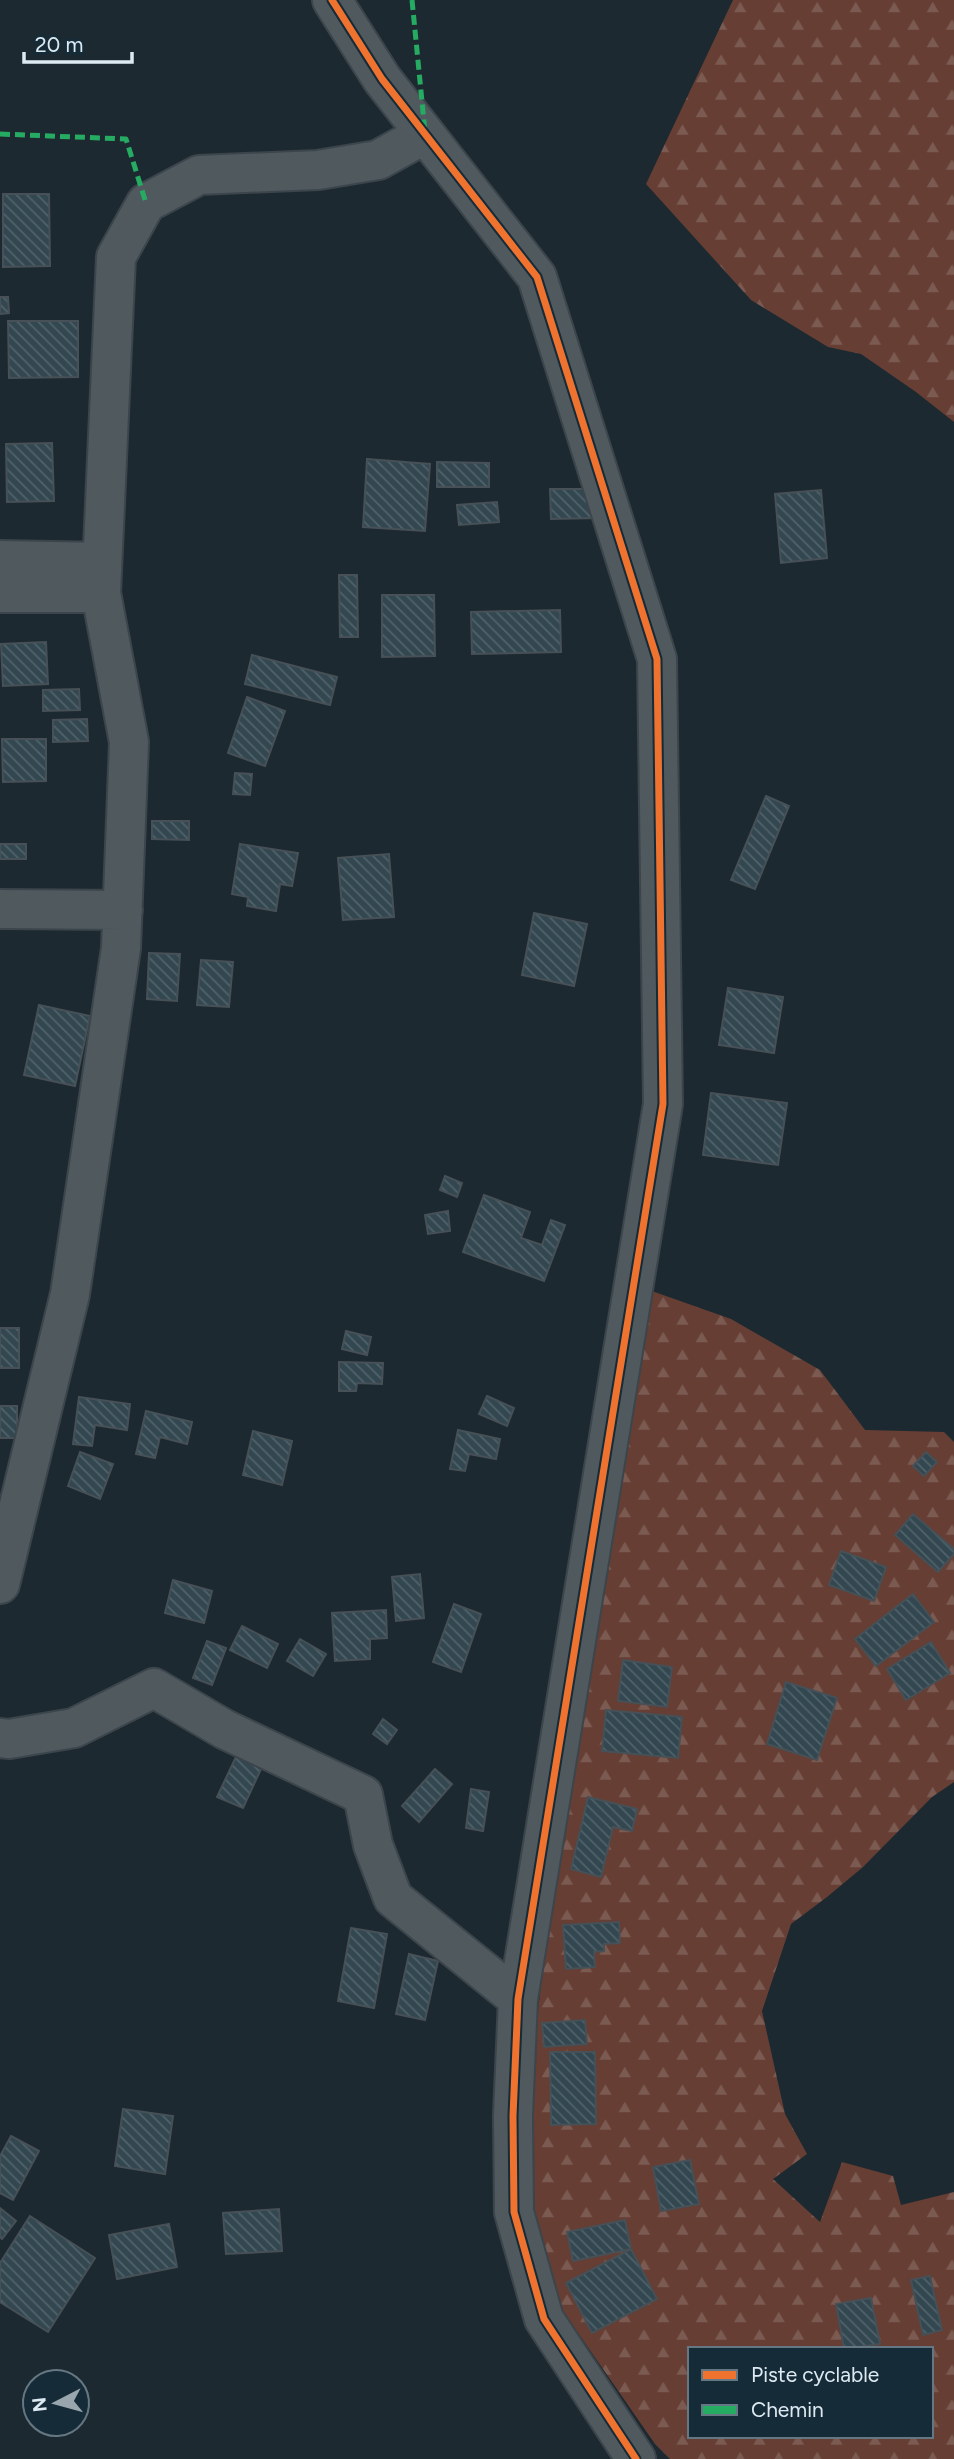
<svg xmlns="http://www.w3.org/2000/svg" width="954" height="2459" viewBox="0 0 954 2459" font-family="Figtree,sans-serif">
	<defs>
		<pattern id="forest-firs" width="22" height="20" patternUnits="userSpaceOnUse" patternTransform="scale(1.75)"><rect width="22" height="20" fill="#663e33"/><path d="M5 1l3.5 6h-7zM16 11l3.5 6h-7z" fill="#7b5a51"/></pattern>
		<pattern id="building-back-hatch" width="6" height="6" patternUnits="userSpaceOnUse" patternTransform="scale(1.75)"><rect width="6" height="6" fill="#334751"/><path d="M-1 5l2 2M0 0l6 6M5-1l2 2" fill="none" stroke="#50626a"/></pattern>
	</defs>
	<rect width="100%" height="100%" fill="#1d2930"/>
	<path fill="url(#forest-firs)" fill-rule="evenodd" d="M733 0H954V422L916 392 861 354 828 347 751 300 646 184Z
		M649 1290 731 1319 820 1370 865 1430 944 1432 954 1442V1782L932 1797 863 1867 827 1897 791 1924 762 2011 785 2114 807 2154 773 2179 820 2222 842 2162 893 2176 901 2205 954 2192V2459H670L655 2444 560 2307 534 2212 527 2109 543 1967ZM690 2349H931V2436H690Z"/>
	<path fill="url(#building-back-hatch)" stroke="#465056" stroke-width="2" d="M3 194H49L50 266 3 267Z
		M0 297H8L9 313 0 314Z
		M8 321H78V377L9 378Z
		M52 443 54 501 7 502 6 444Z
		M367 459 430 464 425 531 363 527Z
		M437 462 489 463V487H437Z
		M550 489H597L598 518 551 519Z
		M821 490 827 558 781 563 775 494Z
		M497 502 499 522 459 525 457 505Z
		M339 575H357L358 637H340Z
		M382 595H434L435 656 382 657Z
		M560 610 561 652 472 654 471 612Z
		M46 642 48 684 3 686 1 644Z
		M252 655 337 677 330 705 245 684Z
		M79 689 80 710 43 711V690Z
		M247 697 285 711 265 766 228 753Z
		M87 719 88 741 53 742V720Z
		M2 739H46V781L3 782Z
		M235 773 252 774 250 795 233 794Z
		M766 796 789 806 755 889 731 880Z
		M152 821H189V840L152 839Z
		M0 844H26V859H0Z
		M240 844 298 853 292 886 280 884 276 911 247 906 248 897 232 894Z
		M389 854 394 917 343 920 338 858Z
		M534 913 587 924 574 986 522 975Z
		M149 953 180 954 177 1001 147 999Z
		M201 960 233 962 229 1007 197 1005Z
		M728 988 783 997 774 1053 719 1045Z
		M39 1005 90 1016 75 1086 24 1075Z
		M711 1093 787 1103 778 1165 703 1155Z
		M445 1176 462 1183 457 1197 440 1190Z
		M484 1195 530 1212 521 1238 542 1245 551 1220 565 1225 544 1281 463 1252Z
		M448 1211 450 1231 428 1234 425 1215Z
		M0 1328H19V1368H0Z
		M346 1331 371 1337 367 1355 342 1349Z
		M339 1362 383 1363 382 1384 357 1383 356 1391H339Z
		M487 1396 514 1408 507 1426 479 1414Z
		M79 1397 130 1404 127 1430 95 1425 92 1446 73 1444Z
		M0 1406H17V1438H0Z
		M146 1411 192 1422 187 1444 160 1437 155 1458 136 1454Z
		M458 1430 500 1439 496 1459 469 1454 465 1471 450 1469Z
		M253 1431 292 1441 282 1485 243 1475Z
		M80 1452 113 1464 100 1499 68 1486Z
		M926 1452 937 1462 924 1476 913 1466Z
		M913 1514 954 1549V1554L938 1572 895 1535Z
		M841 1551 886 1567 874 1601 829 1585Z
		M420 1574 424 1618 396 1621 392 1577Z
		M173 1580 212 1591 204 1623 165 1613Z
		M913 1594 934 1622 876 1666 855 1639Z
		M454 1604 481 1614 461 1672 433 1662Z
		M386 1610 387 1638 370 1639V1659L335 1661 332 1613Z
		M242 1626 278 1644 267 1668 230 1650Z
		M300 1639 326 1654 313 1676 287 1661Z
		M207 1641 226 1648 212 1685 193 1678Z
		M931 1642 950 1673 906 1700 887 1669Z
		M623 1660 672 1667 667 1707 618 1701Z
		M786 1682 837 1698 817 1760 767 1744Z
		M606 1710 682 1717 678 1758 602 1751Z
		M383 1719 397 1730 387 1744 373 1734Z
		M242 1744 267 1756 243 1808 217 1797Z
		M435 1769 452 1784 419 1822 402 1806Z
		M471 1789 489 1792 483 1831 466 1828Z
		M588 1797 637 1809 632 1831 613 1827 601 1877 571 1869Z
		M619 1922 620 1943 604 1944V1951L594 1952 595 1967 566 1969 563 1925Z
		M351 1928 387 1934 374 2008 338 2001Z
		M409 1954 438 1961 425 2020 396 2014Z
		M585 2020 587 2044 544 2047 542 2023Z
		M550 2052H595L596 2124 551 2125Z
		M123 2109 173 2116 165 2174 115 2166Z
		M11 2136 39 2151 13 2200 0 2193V2156Z
		M690 2160 699 2204 661 2211 653 2167Z
		M0 2208 16 2221 2 2239 0 2237Z
		M279 2209 282 2251 226 2254 223 2213Z
		M30 2216 95 2258 48 2332 0 2302V2263Z
		M625 2220 631 2249 573 2261 567 2232Z
		M169 2224 177 2267 117 2279 109 2235Z
		M631 2249 657 2299 592 2333 566 2283Z
		M930 2276 942 2330 923 2335 911 2280Z
		M871 2298 880 2344 844 2349 836 2304Z"/>
	<g fill="none" stroke-linecap="round" stroke-linejoin="round">
		<defs>
			<path id="minor" d="M332 0 382 79 537 277 657 659 663 1104 518 1999 513 2116 514 2212 544 2319 636 2459
				M0 560 102 562
				M0 593H101
				M0 909 123 910
				M0 1584 70 1294 121 948 129 742 101 593 116 257 146 203 199 175 318 170 378 160 425 134
				M0 1738 9 1739 74 1728 154 1688 224 1729 363 1795 373 1845 393 1898 518 1999"/>
		</defs>
		<use href="#minor" stroke="#3b454b" stroke-width="42"/>
		<use href="#minor" stroke="#4f595e" stroke-width="38"/>
		<path stroke="#26ab63" stroke-width="5" stroke-dasharray="10 5" stroke-linecap="butt" d="M412 0 425 132
			M0 134 126 139 146 203"/>
		<defs>
			<path id="cycleway" d="M332 0 382 79 537 277 657 659 663 1104 518 1999 513 2116 514 2212 544 2319 636 2459"/>
		</defs>
		<use href="#cycleway" stroke="#152b38" stroke-width="11"/>
		<use href="#cycleway" stroke="#ef722f" stroke-width="7"/>
	</g>
	<rect x="688" y="2347" width="245" height="91" fill="#152b38" stroke="#657782" stroke-width="2"/>
	<rect x="702" y="2370" width="35" height="10" fill="#ef722f" stroke="#657782" stroke-width="2"/>
	<text x="751" y="2382" font-size="21" fill="#ddeaf2">Piste cyclable</text>
	<rect x="702" y="2405" width="35" height="10" fill="#26ab63" stroke="#657782" stroke-width="2"/>
	<text x="751" y="2417" font-size="21" fill="#ddeaf2">Chemin</text>
	<g transform="translate(56 2403) rotate(264)"><circle r="33" fill="#152b38" stroke="#657782" stroke-width="2"/>
	<path d="M0-5L12 26L0 18L-12 26Z" fill="#9aa6ae"/>
	<text y="-10" font-size="19" font-weight="bold" text-anchor="middle" fill="#ddeaf2">N</text>
	</g>
	<path d="M24 52v10h108v-10" fill="none" stroke="#ddeaf2" stroke-width="3.5"/>
	<text x="35" y="52" font-size="21" fill="#ddeaf2" stroke="#152b38" stroke-width="5" paint-order="stroke">20 m</text>
</svg>
